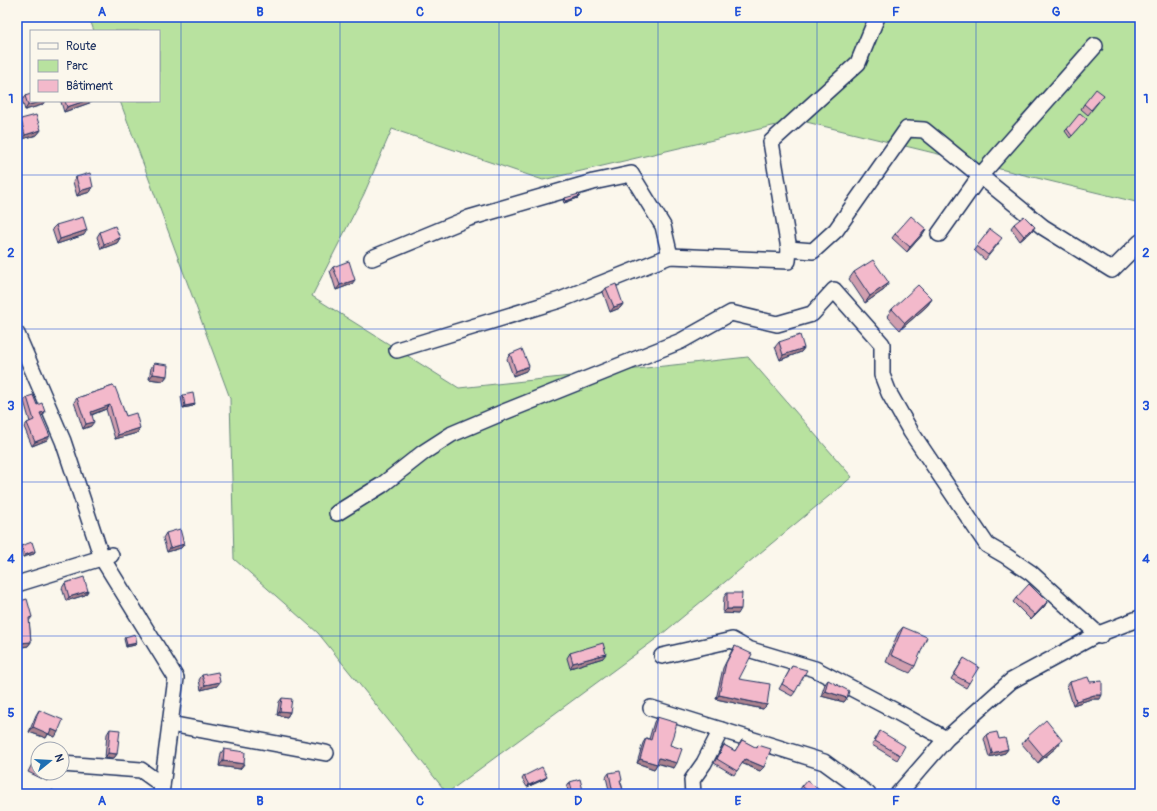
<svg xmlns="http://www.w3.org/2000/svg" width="1157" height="811" viewBox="0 0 1157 811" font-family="Pangolin,sans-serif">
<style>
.green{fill:#b8e29f;stroke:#6a887e}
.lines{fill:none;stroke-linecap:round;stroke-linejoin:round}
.minor-casing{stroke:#1b2f5e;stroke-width:18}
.minor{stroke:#fbf7ec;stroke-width:15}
.wall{fill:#d19faf;stroke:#1b2f5e}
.shaded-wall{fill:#aa828e;stroke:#1b2f5e}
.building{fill:#f3b9cb;stroke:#1b2f5e}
.grid{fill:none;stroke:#1d4ed8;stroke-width:1;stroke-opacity:0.55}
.neatline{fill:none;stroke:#1d4ed8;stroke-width:1.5}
.grid-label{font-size:13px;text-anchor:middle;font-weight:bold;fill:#1d4ed8}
</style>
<rect width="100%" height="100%" fill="#fbf7ec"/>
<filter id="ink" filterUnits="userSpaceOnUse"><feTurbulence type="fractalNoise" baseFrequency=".025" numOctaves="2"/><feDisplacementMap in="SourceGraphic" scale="8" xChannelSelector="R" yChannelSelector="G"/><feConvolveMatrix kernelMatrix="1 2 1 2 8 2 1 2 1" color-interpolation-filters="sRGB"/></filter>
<g filter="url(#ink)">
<polygon class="green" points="89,17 1140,17 1140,203 798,120 543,180 392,129 364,194 312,296 459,388 748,357 852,477 656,639 447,793 318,633 234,559 230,398 120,101 159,101 159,31 94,31"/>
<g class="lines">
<g class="minor-casing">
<g id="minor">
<polyline points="939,234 980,176 1095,46"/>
<polyline points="789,249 813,251 836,230 907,129 924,130 1043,227 1112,270 1140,242"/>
<polyline points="372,258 469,218 593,182 631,174 663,226 670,256"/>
<polyline points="17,334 63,441 102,558 176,678 161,794"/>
<polyline points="397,350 560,300 670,256 788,261 789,249 771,142 858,63 877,17"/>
<polyline points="337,513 382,485 424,452 452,434 504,412 681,341 731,313 777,324 812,314 834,290 882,344 882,375 889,393 911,432 987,545 1006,556 1031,573 1100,636"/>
<polyline points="17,584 111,555"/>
<polyline points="662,656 732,640 748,649 815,669 897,712 946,739"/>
<polyline points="651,708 824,762 868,794"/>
<polyline points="170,724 326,753"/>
<polyline points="62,764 141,770 162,785"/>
<polyline points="693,794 692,780 704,763 721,730"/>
<polyline points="898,794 946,739 1011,681 1096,635 1140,618"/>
</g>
</g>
<use href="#minor" class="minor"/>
</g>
<g class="wall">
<polygon points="1104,95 1088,115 1081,109 1084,104"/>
<polygon points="25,96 31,101 45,101 42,105 25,110 22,100"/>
<polygon points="61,101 93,101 92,102 64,112 61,102"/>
<polygon points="21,119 41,130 37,135 22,139 18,124"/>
<polygon points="1085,121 1070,138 1065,131 1067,129"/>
<polygon points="76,177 93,187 90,192 77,196 73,182"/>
<polygon points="565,198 578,198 564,203 563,200"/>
<polygon points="1014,224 1035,227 1031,232 1020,241 1011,228"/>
<polygon points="56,225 84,235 57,244 52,229"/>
<polygon points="100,232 120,238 117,243 101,249 97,237"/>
<polygon points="895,234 923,234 907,252 892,238"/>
<polygon points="999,243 985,260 974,250 977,246"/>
<polygon points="333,267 352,284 336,290 330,271"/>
<polygon points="854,272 884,290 865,303 849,279"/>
<polygon points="606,288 623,304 620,308 610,312 603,292"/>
<polygon points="932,299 927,306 900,330 887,316 892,309"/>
<polygon points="779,342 804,348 801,352 780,360 775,347"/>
<polygon points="510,354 526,371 513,376 507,359"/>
<polygon points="154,363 167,376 163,381 149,379 151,368"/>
<polygon points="113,386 126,416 140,428 137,433 115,439 106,409 92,415 91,426 83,429 74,402 77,398"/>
<polygon points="183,395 193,406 183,408 181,397"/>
<polygon points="27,397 45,412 42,416 41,416 47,440 32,446 24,427 27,423 30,422 24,401"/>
<polygon points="166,533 184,544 181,548 167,552 163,538"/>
<polygon points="21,546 35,551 34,554 23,557 20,548"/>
<polygon points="65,583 88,591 85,595 66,601 62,588"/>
<polygon points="727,593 738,614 723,613 724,597"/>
<polygon points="1016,598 1047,602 1044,607 1031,620 1013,602"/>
<polygon points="17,602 32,617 29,621 31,642 28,646 17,648"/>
<polygon points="903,627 915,666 910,673 886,662 898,633"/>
<polygon points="125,637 137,643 135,645 126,647 124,639"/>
<polygon points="735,646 739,679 763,709 716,699 723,668 732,650"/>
<polygon points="570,653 603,658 570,668 567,658"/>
<polygon points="964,658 969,683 966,688 951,679"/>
<polygon points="792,666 795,692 792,696 779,689"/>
<polygon points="202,675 217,686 201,690 199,680"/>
<polygon points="828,680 847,698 844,702 821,696 825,684"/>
<polygon points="1070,682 1090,682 1100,699 1091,699 1073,705 1067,686"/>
<polygon points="282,698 290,712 287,717 277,715 279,702"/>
<polygon points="39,710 55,737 48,734 46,738 29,732 36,715"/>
<polygon points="657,717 670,745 674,768 658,763 654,769 637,763 643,743 646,738 649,739 654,722"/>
<polygon points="110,729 117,754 114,758 105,758 107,734"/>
<polygon points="880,731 900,755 897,760 872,745"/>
<polygon points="987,734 999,739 1008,749 1005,753 989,757 984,739"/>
<polygon points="1027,737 1058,746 1038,763 1022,744"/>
<polygon points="742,740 756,748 758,745 760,771 742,763 734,775 714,763 721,750 724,745 735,751"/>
<polygon points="224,749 244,764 240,769 219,766 221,753"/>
<polygon points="36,759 38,760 38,773 52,773 47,781 28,772 32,764"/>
<polygon points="609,773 621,782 624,794 610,794 606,777"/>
<polygon points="524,776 547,777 545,779 527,787 522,779"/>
<polygon points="570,782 584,794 569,794 567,787"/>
<polygon points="802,786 824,794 803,794 799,791"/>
</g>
<g class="shaded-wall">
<polygon points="44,101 45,101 42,105 25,110 28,105"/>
<polygon points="85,101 93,101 92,102 64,112 67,107"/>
<polygon points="41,130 37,135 22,139 25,135"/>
<polygon points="93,187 90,192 77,196 80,191"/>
<polygon points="580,196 578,198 564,203 566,201"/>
<polygon points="1035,227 1031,232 1020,241 1024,236"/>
<polygon points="926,229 923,234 907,252 910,247"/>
<polygon points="87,230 84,235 57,244 60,239"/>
<polygon points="120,238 117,243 101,249 104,244"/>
<polygon points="355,280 352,284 336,290 340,285"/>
<polygon points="889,283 884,290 865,303 870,296"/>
<polygon points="932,299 927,306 900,330 905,323"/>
<polygon points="623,304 620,308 610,312 614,307"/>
<polygon points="804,348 801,352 780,360 783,355"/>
<polygon points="529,366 526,371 513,376 516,371"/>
<polygon points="153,374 167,376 163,381 149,379"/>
<polygon points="195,404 193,406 183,408 185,406"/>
<polygon points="110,405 106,409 88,416 91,412"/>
<polygon points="45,412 42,416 37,417 40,413"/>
<polygon points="94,422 91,426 83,429 86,424"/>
<polygon points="140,428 137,433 115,439 118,435"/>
<polygon points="50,436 47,440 32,446 35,442"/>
<polygon points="184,544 181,548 167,552 170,548"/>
<polygon points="35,551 34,554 23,557 25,555"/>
<polygon points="88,591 85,595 66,601 69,597"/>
<polygon points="1047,602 1044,607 1031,620 1035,615"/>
<polygon points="727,609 741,609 738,614 723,613"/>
<polygon points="31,642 28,646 17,648 20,643"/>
<polygon points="137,643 135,645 126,647 127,645"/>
<polygon points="606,654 603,658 570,668 573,663"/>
<polygon points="220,682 217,686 201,690 205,685"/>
<polygon points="825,691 847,698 844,702 821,696"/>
<polygon points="719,695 767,705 763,709 716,699"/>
<polygon points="1094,695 1102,695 1100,699 1091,699 1073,705 1076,701"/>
<polygon points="280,711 290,712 287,717 277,715"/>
<polygon points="33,727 51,729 58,732 55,737 48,734 46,738 29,732"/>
<polygon points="1062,740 1058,746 1038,763 1043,756"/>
<polygon points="1008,749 1005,753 989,757 992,753"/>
<polygon points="108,753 117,754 114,758 105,758"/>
<polygon points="659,758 677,763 674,768 656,763"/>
<polygon points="640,759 657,764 654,769 637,763"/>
<polygon points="745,759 764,767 760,771 741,763"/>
<polygon points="223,761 244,764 240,769 219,766"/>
<polygon points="547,777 545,779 527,787 529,785"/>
</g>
<g class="building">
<polygon points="1096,89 1104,95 1091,110 1084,104"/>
<polygon points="31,94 31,101 44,101 28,105 25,96"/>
<polygon points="65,101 85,101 67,107"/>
<polygon points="1080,113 1087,119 1072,136 1067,129"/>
<polygon points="36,115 41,130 25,135 21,119"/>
<polygon points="90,173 93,187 80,191 76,177"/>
<polygon points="579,194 580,196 566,201 565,198"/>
<polygon points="911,216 926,229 910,247 895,234"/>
<polygon points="1024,216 1035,227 1024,236 1014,224"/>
<polygon points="83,217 87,230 60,239 56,225"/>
<polygon points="115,226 120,238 104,244 100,232"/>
<polygon points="990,229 1002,238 988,255 977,246"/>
<polygon points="873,260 889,283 870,296 854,272"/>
<polygon points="349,261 355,280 340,285 333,267"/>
<polygon points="616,284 623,304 614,307 606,288"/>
<polygon points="918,285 932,299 905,323 892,309"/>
<polygon points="800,335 804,348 783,355 779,342"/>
<polygon points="522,349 529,366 516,371 510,354"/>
<polygon points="154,363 168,365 167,376 153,374"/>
<polygon points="113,386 114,387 115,387 126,416 136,413 140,428 118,435 110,405 91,412 94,422 86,424 77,398"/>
<polygon points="193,393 195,404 185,406 183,395"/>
<polygon points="33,395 37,405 42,403 45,412 40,413 50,436 35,442 27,423 34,420 27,397"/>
<polygon points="180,529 184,544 170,548 166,533"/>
<polygon points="32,542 35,551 25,555 21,546"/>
<polygon points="84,577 88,591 69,597 65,583"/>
<polygon points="1029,584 1047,602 1035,615 1016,598"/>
<polygon points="727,593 742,593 741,609 727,609"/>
<polygon points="27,599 32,617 29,618 31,642 20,643 18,621 17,621 17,602"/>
<polygon points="903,627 927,637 915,666 891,655"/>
<polygon points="135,634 137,643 127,645 125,637"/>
<polygon points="603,643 606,654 573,663 570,653"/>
<polygon points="735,646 752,654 739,679 770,684 767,705 719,695 726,663"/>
<polygon points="964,658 979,667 969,683 954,675"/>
<polygon points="792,666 807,670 795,692 782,684"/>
<polygon points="218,672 220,682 205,685 202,675"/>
<polygon points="1088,677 1090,682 1102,681 1102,695 1094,695 1076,701 1070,682"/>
<polygon points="828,680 849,691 847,698 825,691"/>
<polygon points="282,698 292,699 290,712 280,711"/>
<polygon points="39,710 63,720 58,732 51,729 49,734 33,727"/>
<polygon points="657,717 677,723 670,745 682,749 677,763 659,758 657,764 640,759 646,738 651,740"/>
<polygon points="1046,720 1062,740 1043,756 1027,737"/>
<polygon points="110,729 120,730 117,754 108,753"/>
<polygon points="880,731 905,746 900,755 875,741"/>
<polygon points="997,732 999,739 1005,738 1008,749 992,753 987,734"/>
<polygon points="742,740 757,748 758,745 771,749 764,767 745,759 737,771 717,759 724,745 735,751"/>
<polygon points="224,749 245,752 244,764 223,761"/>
<polygon points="36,759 38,760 38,771 32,767"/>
<polygon points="542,767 547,777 529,785 524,776"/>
<polygon points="620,771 622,780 620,780 624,794 612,794 612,793 613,793 609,773"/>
<polygon points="43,773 52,773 50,777"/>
<polygon points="580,779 584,794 573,794 570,782"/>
<polygon points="807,780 824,794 811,794 802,786"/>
<polygon points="52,790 59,794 49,794"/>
</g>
</g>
<path class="grid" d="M181 17V794M340 17V794M499 17V794M658 17V794M817 17V794M976 17V794M17 175H1140M17 329H1140M17 482H1140M17 636H1140"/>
<rect width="1157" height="811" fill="none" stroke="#fbf7ec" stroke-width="44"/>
<rect x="30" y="30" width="130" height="72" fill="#fbf7ec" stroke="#a1a7b3"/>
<rect x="38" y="43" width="20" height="6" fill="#fbf7ec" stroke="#a1a7b3"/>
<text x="66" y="50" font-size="12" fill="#1b2f5e">Route</text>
<rect x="38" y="60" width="20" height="12" fill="#b8e29f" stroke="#a1a7b3"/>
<text x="66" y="70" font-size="12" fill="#1b2f5e">Parc</text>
<rect x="38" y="80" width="20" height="12" fill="#f3b9cb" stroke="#a1a7b3"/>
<text x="66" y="90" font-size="12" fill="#1b2f5e">Bâtiment</text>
<g transform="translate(50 761) rotate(72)"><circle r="19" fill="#fbf7ec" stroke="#a1a7b3"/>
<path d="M0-3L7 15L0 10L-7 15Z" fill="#1f6fb2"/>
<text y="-6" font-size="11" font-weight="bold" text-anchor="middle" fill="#1b2f5e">N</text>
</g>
<rect x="22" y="22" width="1113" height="767" class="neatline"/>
<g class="grid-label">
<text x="102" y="16">A</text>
<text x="260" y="16">B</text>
<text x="420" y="16">C</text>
<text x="578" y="16">D</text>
<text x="738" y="16">E</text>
<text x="896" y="16">F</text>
<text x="1056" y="16">G</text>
<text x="11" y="103">1</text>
<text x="1146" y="103">1</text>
<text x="11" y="257">2</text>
<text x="1146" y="257">2</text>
<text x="11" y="410">3</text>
<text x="1146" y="410">3</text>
<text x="11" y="563">4</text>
<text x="1146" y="563">4</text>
<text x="11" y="717">5</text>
<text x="1146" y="717">5</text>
<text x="102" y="805">A</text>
<text x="260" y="805">B</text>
<text x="420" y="805">C</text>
<text x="578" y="805">D</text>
<text x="738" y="805">E</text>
<text x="896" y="805">F</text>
<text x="1056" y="805">G</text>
</g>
</svg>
